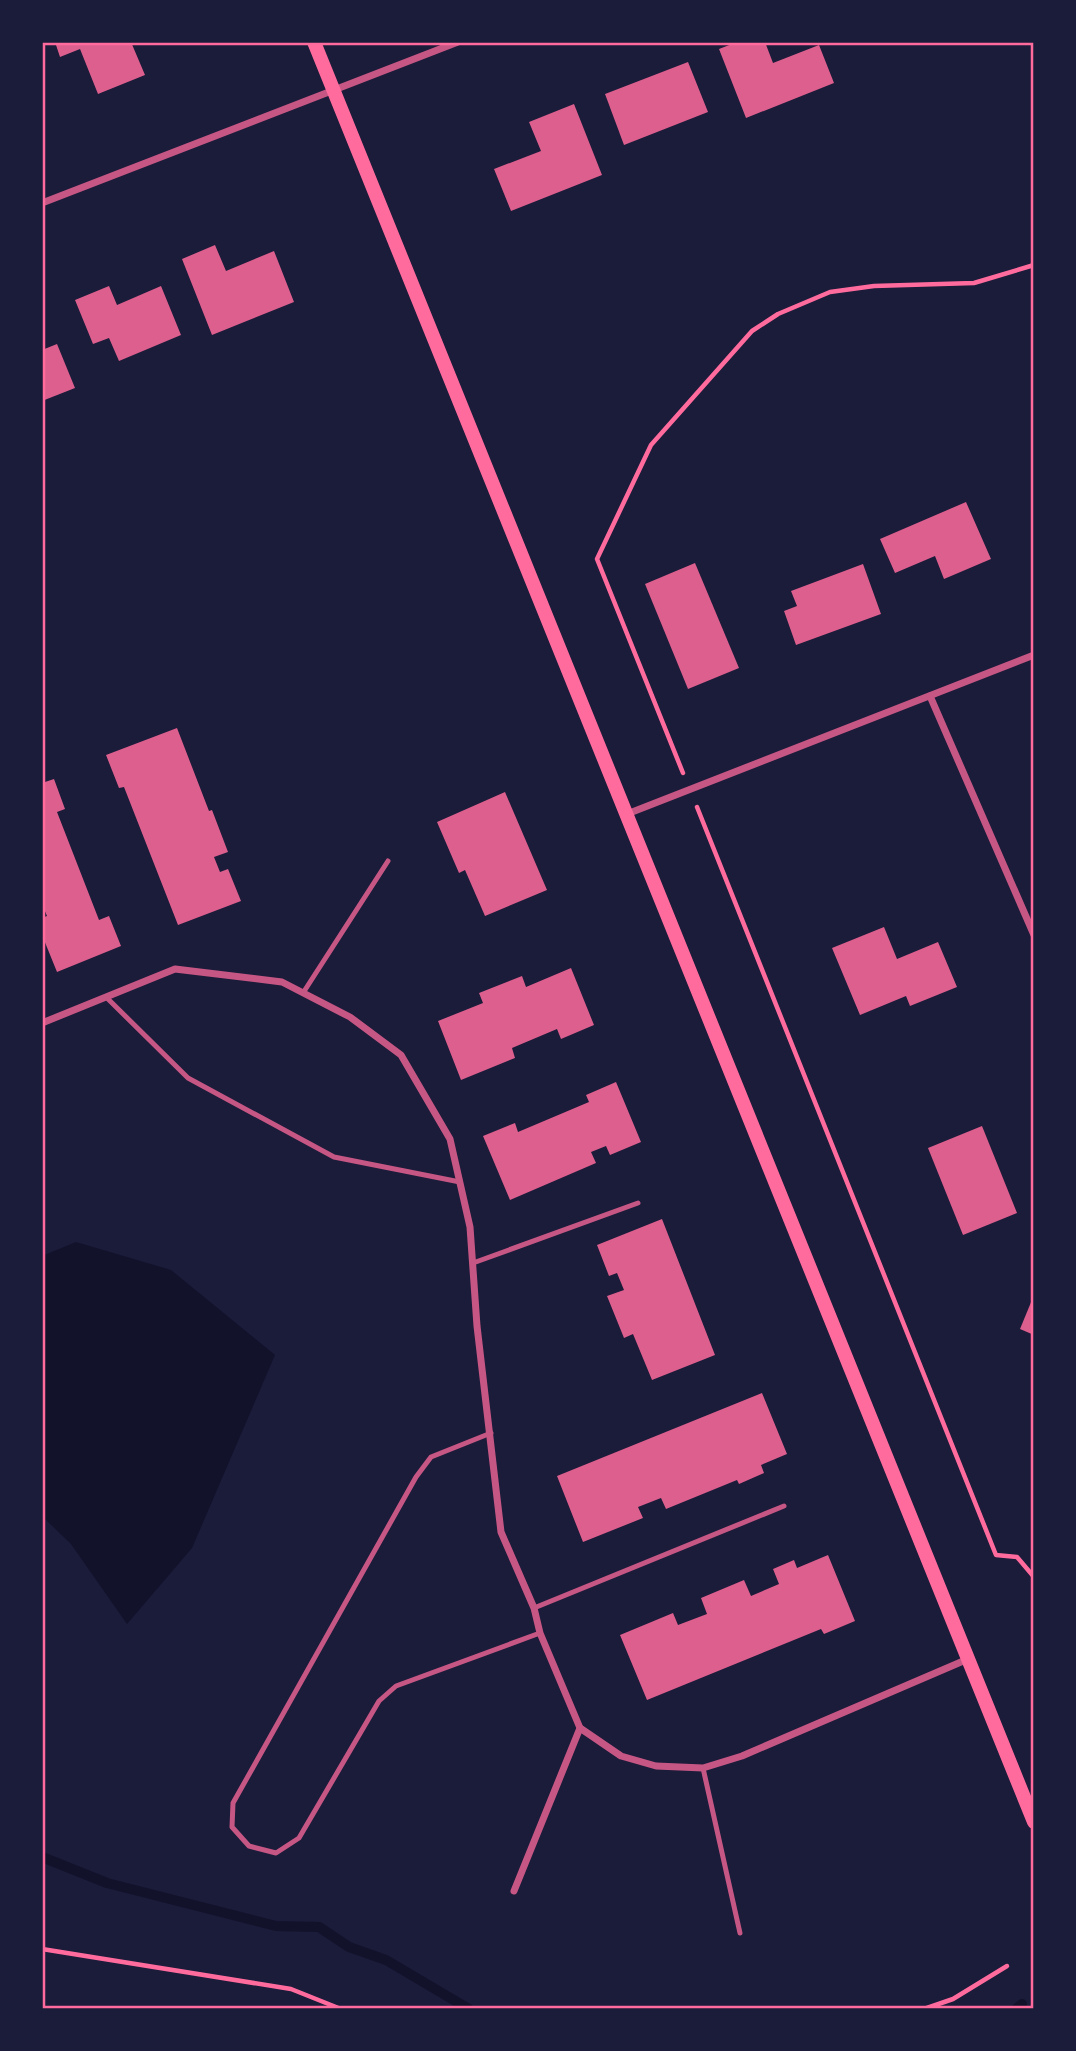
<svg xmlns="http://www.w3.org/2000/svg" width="1076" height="2051" viewBox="0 0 1076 2051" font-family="'Varela Round',sans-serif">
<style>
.water{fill:#12122b}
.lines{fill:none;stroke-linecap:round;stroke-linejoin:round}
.stream{stroke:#12122b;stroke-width:10}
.building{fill:#dd5f8e}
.path{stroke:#ff6b9d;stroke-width:4.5}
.service{stroke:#c65784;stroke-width:5}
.minor{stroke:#c65784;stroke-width:7}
.secondary{stroke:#ff6b9d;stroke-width:14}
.neatline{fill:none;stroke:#ff6b9d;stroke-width:2.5}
</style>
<rect width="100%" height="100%" fill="#1b1b3a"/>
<polygon class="water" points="76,1242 171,1270 275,1355 192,1548 127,1624 71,1544 42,1516 42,1256"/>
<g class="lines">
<g class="stream">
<polyline points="42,1857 107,1883 276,1926 319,1927 349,1947 386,1960 469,2009"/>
<polyline points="1016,2009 1022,2004"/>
</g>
</g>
<g class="building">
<polygon points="55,42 131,42 145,75 98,94 80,49 60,57"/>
<polygon points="737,42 765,42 773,63 819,45 834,83 746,118 719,49"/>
<polygon points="688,62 708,112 624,145 605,94"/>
<polygon points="574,104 602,175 511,211 494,169 541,151 529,122"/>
<polygon points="215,245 226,271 274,251 294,302 212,335 182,259"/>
<polygon points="109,286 117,305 161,286 181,335 119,361 109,338 93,344 75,300"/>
<polygon points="57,344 75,388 42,401 42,350"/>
<polygon points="966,502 991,559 944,579 935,556 895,573 880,539"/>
<polygon points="695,563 739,668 688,689 645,584"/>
<polygon points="863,564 881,614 796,645 784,611 797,606 791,591"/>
<polygon points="177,728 209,811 212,810 228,852 214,857 220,872 228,869 241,901 178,925 124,787 119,788 106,755"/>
<polygon points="54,779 65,809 57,812 99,920 109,916 121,946 57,972 42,935 42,918 47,916 42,904 42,783"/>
<polygon points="505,792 547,890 485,916 465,870 459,873 437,822"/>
<polygon points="884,927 897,959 938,942 957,987 910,1006 906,996 860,1015 832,948"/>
<polygon points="571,968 594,1025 561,1039 557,1029 512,1048 515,1058 461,1080 438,1021 483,1003 479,993 522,976 526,987"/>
<polygon points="616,1082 641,1142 610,1155 606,1146 591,1152 596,1163 510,1200 483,1136 515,1123 518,1132 589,1102 586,1095"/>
<polygon points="982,1126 1017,1213 963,1235 928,1148"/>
<polygon points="662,1219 715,1355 652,1380 633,1334 624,1338 607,1296 624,1290 617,1273 609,1276 597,1245"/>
<polygon points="1034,1295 1034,1335 1020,1329"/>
<polygon points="762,1393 787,1454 761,1465 764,1473 739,1484 737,1480 666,1509 661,1498 638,1507 643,1518 583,1542 557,1476"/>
<polygon points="828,1555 855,1621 824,1634 821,1629 647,1700 620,1635 673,1613 678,1625 707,1614 701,1598 744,1580 751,1596 779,1584 773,1569 794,1560 797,1568"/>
</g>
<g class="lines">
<g class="path">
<polyline points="683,773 597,559 651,445 752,331 778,314 830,292 874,286 974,283 1034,265"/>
<polyline points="697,807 996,1555 1017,1557 1034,1577"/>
<polyline points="42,1949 291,1989 341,2009"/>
<polyline points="924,2009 953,1999 1007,1966"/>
</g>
<g class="service">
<polyline points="303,993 388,861"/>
<polyline points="106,997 188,1078 334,1157 460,1182"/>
<polyline points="473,1263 638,1203"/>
<polyline points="491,1433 431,1457 416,1477 233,1803 232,1827 249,1846 276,1853 299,1838 379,1701 396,1686 540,1633"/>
<polyline points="534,1608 784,1506"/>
<polyline points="703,1768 740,1933"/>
</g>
<g class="minor">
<polyline points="42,203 458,42"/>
<polyline points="930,696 1034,935"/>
<polyline points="627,814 1034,655"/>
<polyline points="42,1023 175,969 282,982 350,1017 401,1055 450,1139 470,1227 477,1326 501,1532 534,1608 540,1633 580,1728 621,1756 656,1766 703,1768 742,1756 968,1659"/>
<polyline points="514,1891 580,1728"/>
</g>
<polyline class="secondary" points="314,42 1034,1822"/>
</g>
<rect width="1076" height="2051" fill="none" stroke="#1b1b3a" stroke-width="88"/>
<rect x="44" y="44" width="988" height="1963" class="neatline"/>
</svg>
